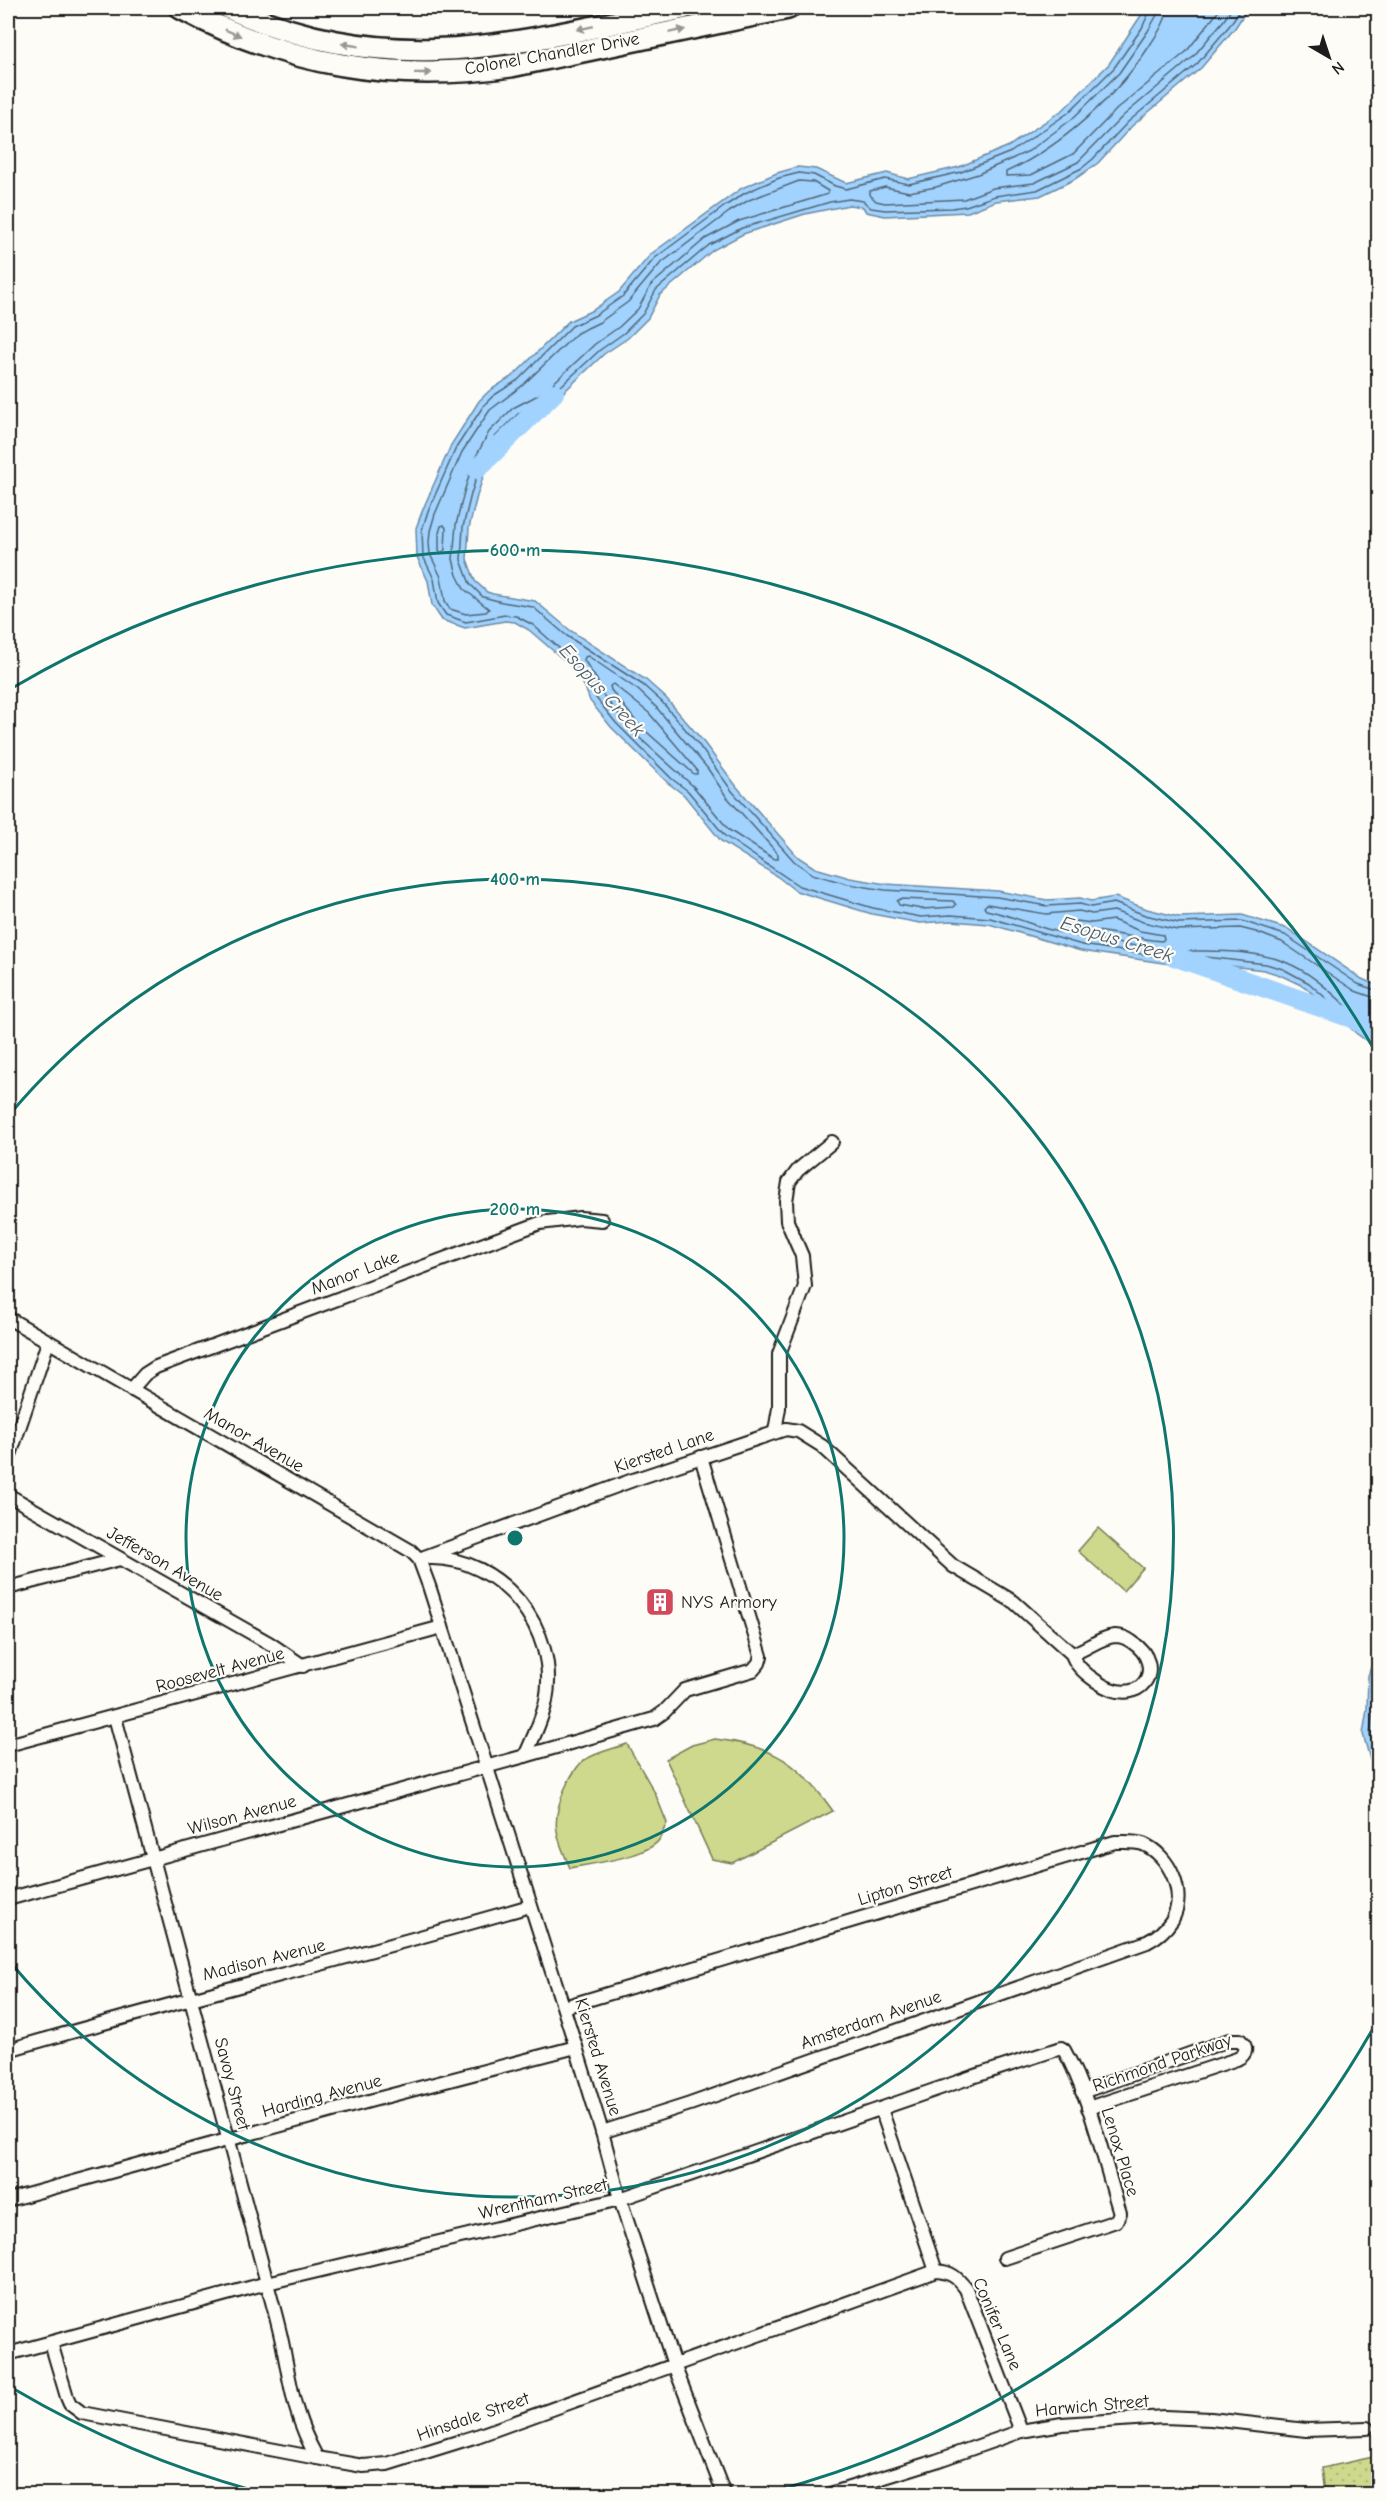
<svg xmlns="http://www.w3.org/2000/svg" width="1386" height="2502" viewBox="0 0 1386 2502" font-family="'Comic Neue',sans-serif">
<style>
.grass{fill:url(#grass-dots);stroke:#757a54;stroke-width:1.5}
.park{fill:#ced98d;stroke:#757a54;stroke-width:1.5}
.water{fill:#a1d3fe;stroke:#6c8aa4;stroke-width:1.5}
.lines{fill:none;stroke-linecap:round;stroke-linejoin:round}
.shore{stroke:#516576;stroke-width:1.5}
.river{stroke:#a1d3fe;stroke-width:20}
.minor-casing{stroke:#1c1c1c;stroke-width:16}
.trunk-casing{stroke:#1c1c1c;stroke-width:26}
.minor{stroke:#fdfcf7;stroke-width:12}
.trunk{stroke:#fdfcf7;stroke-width:21}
.oneway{fill:#989794}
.ring{fill:none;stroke:#0f766e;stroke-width:3}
.labels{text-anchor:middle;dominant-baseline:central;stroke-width:4.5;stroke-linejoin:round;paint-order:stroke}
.street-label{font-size:18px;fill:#1c1c1c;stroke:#fdfcf7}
.poi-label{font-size:18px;fill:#1c1c1c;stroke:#fdfcf7;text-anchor:start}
.water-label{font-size:20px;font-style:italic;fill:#4b5c6b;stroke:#fdfcf7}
.centre{fill:#0f766e;stroke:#fdfcf7;stroke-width:3}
.ring-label{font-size:18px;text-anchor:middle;font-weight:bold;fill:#0f766e;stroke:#fdfcf7;stroke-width:4.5;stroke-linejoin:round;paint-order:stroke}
</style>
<defs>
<pattern id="grass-dots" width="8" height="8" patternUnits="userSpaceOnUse" patternTransform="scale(1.5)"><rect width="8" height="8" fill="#ced98d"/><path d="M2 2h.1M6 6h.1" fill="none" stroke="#b0ba79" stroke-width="1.8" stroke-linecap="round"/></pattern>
</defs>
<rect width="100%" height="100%" fill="#fdfcf7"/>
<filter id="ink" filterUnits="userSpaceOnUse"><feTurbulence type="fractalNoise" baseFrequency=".0167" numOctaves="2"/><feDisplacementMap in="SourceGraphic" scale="12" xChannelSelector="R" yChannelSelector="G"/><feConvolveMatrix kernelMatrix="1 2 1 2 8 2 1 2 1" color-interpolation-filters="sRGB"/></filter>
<g filter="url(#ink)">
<polygon class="grass" points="1378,2456 1378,2494 1325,2494 1322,2468"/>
<g class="park">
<polygon points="1098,1528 1143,1568 1123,1591 1078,1551"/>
<path d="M715 1739C775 1746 799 1763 833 1811L732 1863 712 1859 666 1759 692 1745Z"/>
<path d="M627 1744 655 1793 667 1823C664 1828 662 1835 659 1840 647 1857 590 1864 570 1868 556 1835 550 1823 565 1788 570 1778 575 1768 583 1761 596 1752 613 1749 627 1744Z"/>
</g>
<g class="water">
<polygon points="1146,8 1248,8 1235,28 1201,68 1132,126 1098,163 1075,179 1040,196 996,201 968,212 885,216 866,212 863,207 849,205 805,214 743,234 713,250 660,295 648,318 628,338 604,354 551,404 530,413 512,428 500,441 487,465 477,496 469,528 467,559 475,581 487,592 493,594 535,601 571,631 646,680 666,698 702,740 737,787 798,857 815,868 850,878 886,884 998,891 1047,900 1080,898 1091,901 1115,897 1147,909 1179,917 1242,915 1288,929 1362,979 1378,986 1378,1049 1357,1034 1305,987 1280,975 1264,970 1205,963 1177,965 1081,951 989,924 951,921 920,923 872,914 796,891 778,877 721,841 684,795 668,783 611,727 590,701 585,687 572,667 529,630 515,622 505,621 465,628 442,620 432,605 428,581 417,557 416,528 423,509 451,445 479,401 489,391 514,375 569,321 593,310 619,292 651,254 742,188 777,173 798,167 816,169 846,183 887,173 908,179 959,167 1009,146 1064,109 1109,64"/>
<polygon points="1378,1646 1378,1789 1363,1734 1367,1709 1368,1676"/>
</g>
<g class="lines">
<g class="shore">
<polyline points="1151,8 1142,28 1114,68 1068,113 1011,152 961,172 909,184 885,179 846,189 835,186 814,175 799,173 779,178 745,193 725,206 655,258 623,296 596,315 572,326 518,380 493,396 484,405 456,448 428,511 422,530 423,556 434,579 438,603 446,615 466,622 505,615 516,616 533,625 576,663 590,684 596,698 616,723 672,779 688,791 725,836 799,886 873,908 921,917 951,915 990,918 1082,945 1176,959 1206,957 1266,964 1283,969 1309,983 1360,1029 1378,1042"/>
<polyline points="1158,8 1157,15 1148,31 1119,73 1072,119 1029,151 978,174 936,187 909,192 885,187 870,191 870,195 876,201 885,203 964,199 993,188 1034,183 1078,162 1123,116 1192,58 1224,20 1232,8"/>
<path d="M1167 8C1167 21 1157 34 1150 45 1118 95 1061 147 1006 172V176L1031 175 1073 154 1117 109 1186 52 1221 8"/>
<polyline points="1241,8 1230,25 1197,64 1128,122 1093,159 1082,168 1037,190 995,196 966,206 952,208 885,210 871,208 863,201 849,199 830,202 742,228 709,245 656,290 643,314 624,333 600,350 548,398 518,414 495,437 481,463 471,494 463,527 461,560 470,584 483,597 502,602 533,607 567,636 643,685 662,702 698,744 732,791 794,861 812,874 848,884 885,890 997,897 1047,906 1080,904 1091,907 1114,903 1145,915 1179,923 1242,921 1285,935 1358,984 1378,991"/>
<polygon points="799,181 813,182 828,191 828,194 739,221 705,239 651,285 638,309 619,327 595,344 544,392 513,408 489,432 474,460 464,492 456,525 453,559 457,575 464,589 489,609 486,612 466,614 450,609 445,601 441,577 430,554 429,543 430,531 435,514 462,452 490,410 523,385 577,333 600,322 628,302 660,264 729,212 749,200"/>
<polygon points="444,525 446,528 445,550 441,553 439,550 439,533 441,526"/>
<polygon points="588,656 638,690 656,707 708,769 726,796 778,854 778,859 774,859 729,830 693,786 633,732 603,695 597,680 584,660 585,657"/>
<polygon points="613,684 649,713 697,770 697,774 694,774 639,725 611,690 610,686"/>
<polygon points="900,899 953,901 956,905 954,907 922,909 899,905 897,901"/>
<polygon points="1113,920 1140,931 1163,935 1164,939 1162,941 1152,940 1085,929 1073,924 1076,921 1092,923"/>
<path d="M1378 999 1355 991 1282 942 1256 932 1240 928 1177 930 1143 922 1114 911 1092 914 1079 911 1046 914 987 904 984 907 986 910C1007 914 1027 923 1047 929 1081 938 1115 943 1150 948 1195 955 1241 945 1285 962 1323 977 1346 1010 1378 1033"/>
<polyline points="1378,1662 1374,1677 1373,1710 1370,1734 1378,1766"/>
</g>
<g class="river">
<polyline points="477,469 554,393"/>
<polyline points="1171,955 1352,1018 1378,1034"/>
</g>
<g class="minor-casing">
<g id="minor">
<polyline points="8,1318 411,1551 419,1559 429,1586 576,2047 602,2132 620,2199 674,2365 724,2494"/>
<polyline points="131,1390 145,1374 156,1367 540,1223 580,1218 602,1220"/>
<polyline points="775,1431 779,1408 779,1354 805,1286 802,1256 787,1221 786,1201 789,1182 798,1170 832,1142"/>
<polyline points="8,1461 48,1342"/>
<polyline points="8,1495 269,1643 303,1666"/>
<path d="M419 1559 633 1480 786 1429 798 1431 822 1446 953 1566 1014 1602 1072 1654C1086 1650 1100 1637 1115 1636 1121 1636 1127 1638 1132 1642 1169 1666 1140 1713 1096 1681 1087 1675 1075 1665 1072 1654"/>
<polyline points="8,1588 120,1559"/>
<path d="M115 1717 267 2283C273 2306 280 2329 284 2352 292 2394 296 2420 317 2458"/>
<polyline points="8,1745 442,1627"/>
<polyline points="525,1756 654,1719 664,1712 685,1690 753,1670 759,1663 761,1656 701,1457"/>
<path d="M8 1899 525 1756C533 1738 542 1720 546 1701 560 1630 501 1556 429 1558"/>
<path d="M564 2007 1115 1842C1124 1842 1135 1841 1143 1844 1170 1855 1187 1894 1172 1920 1166 1929 1157 1937 1147 1942L690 2104 602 2132"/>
<path d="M8 2050C181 2000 357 1956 530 1906"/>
<path d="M1082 2092 1229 2040H1240C1248 2047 1247 2054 1237 2059L1088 2108"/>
<polyline points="881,2109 936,2271"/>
<polyline points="8,2200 373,2100 576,2047"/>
<path d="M51 2343 67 2397 70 2404 82 2413 317 2458 363 2466 387 2464 477 2436 936 2271C951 2272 957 2277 966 2289L1021 2431"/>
<path d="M8 2354 267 2283 620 2199 972 2077 1061 2048 1064 2050C1090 2096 1104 2162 1120 2213L1116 2221 1005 2258"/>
<polyline points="830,2494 936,2461 1021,2431 1062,2424 1164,2417 1211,2419 1306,2430 1367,2428"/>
</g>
</g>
<g class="trunk-casing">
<g id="trunk">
<path d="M181 8C287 65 392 83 511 66L788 8"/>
<path d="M229 8C394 81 517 43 683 8"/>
</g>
</g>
<use href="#minor" class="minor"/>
<use href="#trunk" class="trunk"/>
</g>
<defs><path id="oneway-solid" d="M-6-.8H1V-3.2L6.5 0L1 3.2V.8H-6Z" transform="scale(1.5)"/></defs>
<g class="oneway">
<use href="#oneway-solid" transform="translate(585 28) rotate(168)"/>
<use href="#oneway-solid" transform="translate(677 31) rotate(-12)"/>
<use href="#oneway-solid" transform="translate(233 33) rotate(23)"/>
<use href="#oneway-solid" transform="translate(350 45) rotate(-171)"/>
<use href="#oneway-solid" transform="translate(423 73)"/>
</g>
</g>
<g class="ring">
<circle cx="515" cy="1538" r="329"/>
<path d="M10 1114A659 659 0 1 1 10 1962"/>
<path d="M1375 2025A988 988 0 0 1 771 2492M259 2492A988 988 0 0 1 14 2389M14 687A988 988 0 0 1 1375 1051"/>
</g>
<defs>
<g id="building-square" transform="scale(1.5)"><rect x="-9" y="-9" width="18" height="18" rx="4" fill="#d1495b" stroke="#fdfcf7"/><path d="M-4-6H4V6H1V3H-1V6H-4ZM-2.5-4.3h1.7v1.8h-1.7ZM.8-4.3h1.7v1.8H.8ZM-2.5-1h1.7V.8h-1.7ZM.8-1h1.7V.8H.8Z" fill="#fff"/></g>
</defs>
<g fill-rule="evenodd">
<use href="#building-square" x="660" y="1602"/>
</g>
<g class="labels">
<g class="street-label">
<text transform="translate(552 54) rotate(-10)">Colonel Chandler Drive</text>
<text transform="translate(355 1273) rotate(-21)">Manor Lake</text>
<text transform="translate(254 1440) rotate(30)">Manor Avenue</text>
<text transform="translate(664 1451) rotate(-19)">Kiersted Lane</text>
<text transform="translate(165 1564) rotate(30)">Jefferson Avenue</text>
<text transform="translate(220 1670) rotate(-15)">Roosevelt Avenue</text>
<text transform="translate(242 1815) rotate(-15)">Wilson Avenue</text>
<text transform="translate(905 1886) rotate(-17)">Lipton Street</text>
<text transform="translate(264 1960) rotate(-14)">Madison Avenue</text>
<text transform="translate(871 2020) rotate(-19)">Amsterdam Avenue</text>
<text transform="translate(598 2057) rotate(73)">Kiersted Avenue</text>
<text transform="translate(1162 2063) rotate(-19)">Richmond Parkway</text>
<text transform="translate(232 2084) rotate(75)">Savoy Street</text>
<text transform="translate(322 2096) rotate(-15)">Harding Avenue</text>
<text transform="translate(1120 2152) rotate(73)">Lenox Place</text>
<text transform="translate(543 2199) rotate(-13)">Wrentham Street</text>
<text transform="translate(997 2324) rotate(67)">Conifer Lane</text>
<text transform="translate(1092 2406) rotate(-5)">Harwich Street</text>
<text transform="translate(473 2417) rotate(-19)">Hinsdale Street</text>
</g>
<g class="poi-label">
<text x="681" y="1602">NYS Armory</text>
</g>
<g class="water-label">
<text transform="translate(602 690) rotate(48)">Esopus Creek</text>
<text transform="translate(1117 939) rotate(17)">Esopus Creek</text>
</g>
</g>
<circle cx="515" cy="1538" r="9" class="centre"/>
<g class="ring-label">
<text x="515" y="556">600 m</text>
<text x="515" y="885">400 m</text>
<text x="515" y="1215">200 m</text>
</g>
<rect width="1386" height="2502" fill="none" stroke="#fdfcf7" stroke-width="30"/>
<rect x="15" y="15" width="1356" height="2472" fill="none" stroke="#1c1c1c" stroke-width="2" filter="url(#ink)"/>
<g transform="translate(1329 57) rotate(141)" stroke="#fdfcf7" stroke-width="4.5" paint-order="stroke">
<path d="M0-4.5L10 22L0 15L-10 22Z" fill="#1c1c1c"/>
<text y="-9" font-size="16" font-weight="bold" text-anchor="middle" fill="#1c1c1c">N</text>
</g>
</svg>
